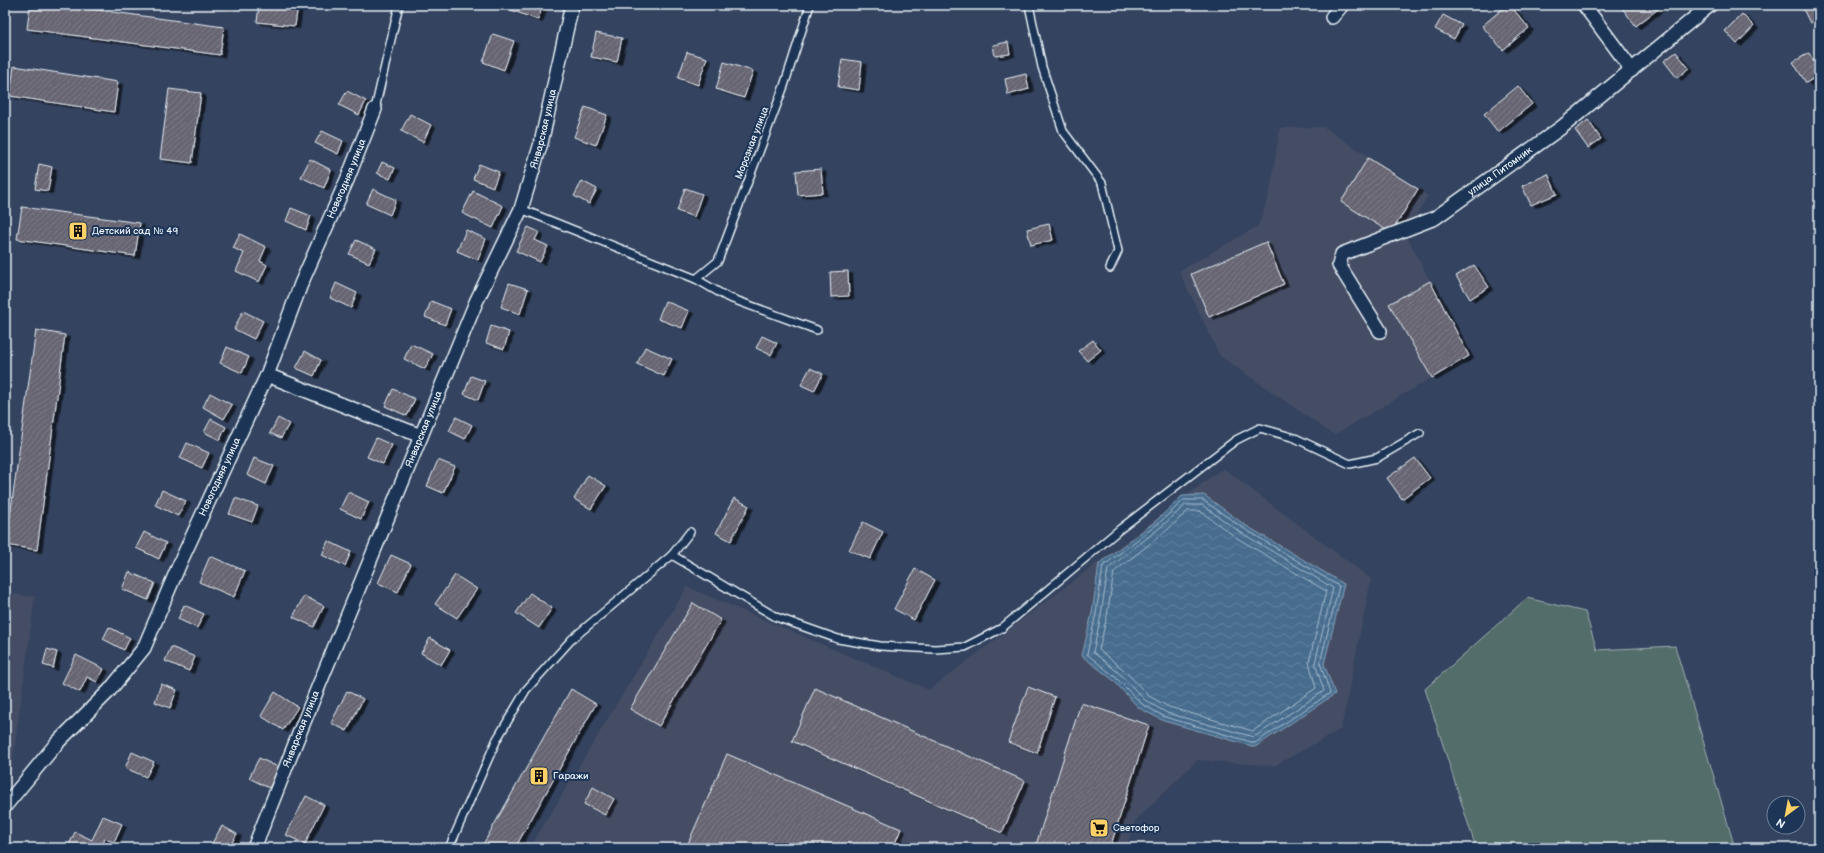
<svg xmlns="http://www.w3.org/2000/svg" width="1824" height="853" viewBox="0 0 1824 853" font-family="'Balsamiq Sans',sans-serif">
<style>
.built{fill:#444d65}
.green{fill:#536d6b;stroke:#9eafb2}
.water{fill:url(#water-waves);stroke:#87a1b8}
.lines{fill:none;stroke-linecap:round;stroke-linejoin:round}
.shore{stroke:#a7bcce;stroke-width:1}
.building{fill:url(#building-hatch);stroke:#e8f1f8;filter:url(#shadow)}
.lane-casing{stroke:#e8f1f8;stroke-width:10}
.street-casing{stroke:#e8f1f8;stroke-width:16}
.lane{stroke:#1d3557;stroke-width:7}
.street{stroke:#1d3557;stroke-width:13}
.labels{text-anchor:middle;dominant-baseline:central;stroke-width:4;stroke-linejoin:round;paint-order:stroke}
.street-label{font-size:10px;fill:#e8f1f8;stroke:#1d3557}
.poi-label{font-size:10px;fill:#e8f1f8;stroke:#1d3557;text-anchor:start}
</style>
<defs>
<pattern id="water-waves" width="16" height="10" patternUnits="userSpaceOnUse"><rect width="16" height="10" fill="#466c8e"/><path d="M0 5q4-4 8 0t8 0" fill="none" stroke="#61819f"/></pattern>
<pattern id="building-hatch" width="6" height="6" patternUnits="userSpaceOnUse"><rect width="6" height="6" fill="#686573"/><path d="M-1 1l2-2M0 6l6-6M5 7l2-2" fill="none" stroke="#7e7c88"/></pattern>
<filter id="shadow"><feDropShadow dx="4.5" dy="2.5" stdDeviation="0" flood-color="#0009"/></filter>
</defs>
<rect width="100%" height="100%" fill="#34435f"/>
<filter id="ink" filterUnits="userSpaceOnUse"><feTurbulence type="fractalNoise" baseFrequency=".025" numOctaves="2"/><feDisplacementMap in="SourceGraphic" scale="8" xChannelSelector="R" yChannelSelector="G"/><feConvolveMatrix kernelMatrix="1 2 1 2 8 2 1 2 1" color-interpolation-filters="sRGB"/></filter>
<g filter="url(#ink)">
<g class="built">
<polygon points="1324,127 1428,196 1405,233 1469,356 1334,435 1220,356 1179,271 1258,226 1270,191 1280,128"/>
<polygon points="1223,468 1371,579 1341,729 1274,766 1197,760 1135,821 1126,848 530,848 687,587 929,690"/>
<polygon points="5,593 35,597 10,781 5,787"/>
</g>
<polygon class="green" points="1527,598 1585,612 1597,650 1675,646 1735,848 1476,848 1425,689"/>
<polygon class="water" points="1204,495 1245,525 1344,584 1324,664 1335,694 1255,747 1164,721 1139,708 1113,680 1082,656 1092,613 1099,564 1157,520 1182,496"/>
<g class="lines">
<g class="shore">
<polygon points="1184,500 1203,500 1243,528 1339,586 1320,663 1330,693 1255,743 1165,717 1142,704 1115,677 1087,654 1096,614 1103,566 1159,523"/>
<polygon points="1186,505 1202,505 1240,532 1333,588 1315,663 1324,691 1254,737 1167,713 1145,700 1119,673 1093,652 1101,615 1108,569 1162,526"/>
<polygon points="1188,511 1200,511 1237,538 1326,591 1309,662 1316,688 1253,731 1169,707 1149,696 1123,669 1099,650 1107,616 1114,572 1166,531"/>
</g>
</g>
<g class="building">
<polygon points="30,5 61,5 224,27 220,55 27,29"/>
<polygon points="207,5 230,5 229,8"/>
<polygon points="259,5 298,5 295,26 257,22"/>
<polygon points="513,5 543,5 538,20 511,10"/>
<polygon points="1507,5 1510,5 1529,28 1503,50 1482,26"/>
<polygon points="1624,5 1661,5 1662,6 1636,26 1621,7"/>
<polygon points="1801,5 1819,5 1819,18 1810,23"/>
<polygon points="1742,14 1754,26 1737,44 1725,31"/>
<polygon points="1443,15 1462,25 1454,39 1435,29"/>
<polygon points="596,33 622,38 617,62 591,57"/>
<polygon points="493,34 514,41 504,70 483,62"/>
<polygon points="1008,42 1010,54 995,56 993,45"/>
<polygon points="687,52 707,58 698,85 678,78"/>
<polygon points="1676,52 1689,68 1677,78 1664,61"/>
<polygon points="1809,53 1819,70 1819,75 1806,83 1793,62"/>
<polygon points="842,59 862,62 859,90 838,87"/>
<polygon points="724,62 753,71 744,98 716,89"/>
<polygon points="14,66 118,82 114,112 10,96"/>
<polygon points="1026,74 1029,89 1008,95 1005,79"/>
<polygon points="1518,86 1532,104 1498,132 1484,114"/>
<polygon points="169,89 201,93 192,163 160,159"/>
<polygon points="347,91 366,101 359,115 339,105"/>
<polygon points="585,107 607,115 596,145 574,137"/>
<polygon points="410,114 431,125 423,142 401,131"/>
<polygon points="1588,120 1601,139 1588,148 1575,130"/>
<polygon points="322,131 343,141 338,154 315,143"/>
<polygon points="1368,158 1418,189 1391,233 1341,202"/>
<polygon points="310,159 331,170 324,188 301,177"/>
<polygon points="382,162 395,168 390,179 377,173"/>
<polygon points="39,164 52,167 48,191 35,189"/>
<polygon points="479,164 499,172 493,187 473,179"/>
<polygon points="821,169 823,193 798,195 796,171"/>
<polygon points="1548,174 1557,194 1531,205 1522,186"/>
<polygon points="582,181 597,189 589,204 574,196"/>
<polygon points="685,188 702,194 694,217 677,211"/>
<polygon points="373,189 396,200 390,215 366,204"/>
<polygon points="473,191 503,206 493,228 462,213"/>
<polygon points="22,207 140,223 135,256 17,239"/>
<polygon points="291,208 311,216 306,230 286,221"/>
<polygon points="1049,224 1053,240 1031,245 1027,229"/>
<polygon points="528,227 539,232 535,240 548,246 540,262 516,251"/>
<polygon points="466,230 486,239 478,260 457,251"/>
<polygon points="240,234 266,247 260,261 267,265 259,282 236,271 244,253 233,248"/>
<polygon points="356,240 376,249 369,263 349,254"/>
<polygon points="1266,242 1284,284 1209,317 1191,274"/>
<polygon points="1474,265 1489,287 1470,299 1456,276"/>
<polygon points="848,271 849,296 831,297 830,272"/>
<polygon points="1430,281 1469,356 1432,378 1389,304"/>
<polygon points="336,283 357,293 351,308 330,298"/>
<polygon points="509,283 528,289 520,314 501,307"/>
<polygon points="431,301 451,309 445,325 425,317"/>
<polygon points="665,301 689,311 682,328 658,319"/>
<polygon points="243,311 263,321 254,339 234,329"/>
<polygon points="491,326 509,332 504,349 486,343"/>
<polygon points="36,330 65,335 37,550 6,545"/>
<polygon points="762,336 777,343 771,355 756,348"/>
<polygon points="1093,340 1101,350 1087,361 1078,351"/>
<polygon points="411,344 433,354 425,369 404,359"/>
<polygon points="227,347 249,357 242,373 220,363"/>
<polygon points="645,347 672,359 664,376 637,364"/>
<polygon points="305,351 321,360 314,376 296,368"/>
<polygon points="810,368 823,374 814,391 801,385"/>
<polygon points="471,376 485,381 478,400 464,394"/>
<polygon points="393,389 415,399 407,416 385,406"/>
<polygon points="210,393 232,405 224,419 203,407"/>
<polygon points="456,417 472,425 465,439 449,431"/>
<polygon points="278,418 289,424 281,438 270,433"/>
<polygon points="211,419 226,427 220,440 204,432"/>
<polygon points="376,438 392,445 383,464 367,457"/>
<polygon points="187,443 209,453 202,468 180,458"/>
<polygon points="254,458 274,466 266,484 247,475"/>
<polygon points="1415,458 1430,478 1402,499 1387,478"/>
<polygon points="438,460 455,467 443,493 427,486"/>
<polygon points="588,475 606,486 591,509 574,499"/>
<polygon points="162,490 186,501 178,516 155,505"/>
<polygon points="348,492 369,502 361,519 340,509"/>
<polygon points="235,498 258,506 252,522 229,514"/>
<polygon points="734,498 749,506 731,541 716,533"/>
<polygon points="863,522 883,532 870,559 849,550"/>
<polygon points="144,532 166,543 159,559 136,548"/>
<polygon points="328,541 351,552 345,566 322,555"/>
<polygon points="391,555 411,564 398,592 378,583"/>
<polygon points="210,556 245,571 234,597 199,582"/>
<polygon points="915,569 935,580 914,620 894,609"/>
<polygon points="129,572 155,583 148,600 122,589"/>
<polygon points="455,575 477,589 457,618 435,604"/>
<polygon points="530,593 552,608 539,628 516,613"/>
<polygon points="304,596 324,606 314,627 293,617"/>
<polygon points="693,603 721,620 659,726 630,709"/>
<polygon points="184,605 204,614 197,628 178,619"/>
<polygon points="109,627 130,638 124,650 103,639"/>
<polygon points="430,638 450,650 441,665 421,653"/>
<polygon points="171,647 195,657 189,671 165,661"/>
<polygon points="47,649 57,652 53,668 43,665"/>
<polygon points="76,655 104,669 97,682 87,677 80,692 62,683"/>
<polygon points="161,684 177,690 170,708 155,702"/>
<polygon points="1028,687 1055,697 1037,753 1008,742"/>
<polygon points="815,688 1025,781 1002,833 792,741"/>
<polygon points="571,689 596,704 515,848 481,848"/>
<polygon points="347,691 363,699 347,731 331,723"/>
<polygon points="275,692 298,707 283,730 261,716"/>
<polygon points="1081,703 1149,725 1110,848 1035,848"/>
<polygon points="132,752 154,762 146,777 125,768"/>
<polygon points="727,754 901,829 893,848 686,848"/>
<polygon points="259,758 280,768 269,788 249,778"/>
<polygon points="593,787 614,799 605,815 584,804"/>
<polygon points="306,796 324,805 305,844 286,835"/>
<polygon points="103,816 122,824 114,842 105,839 101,848 68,847 75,832 92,840"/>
<polygon points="222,826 237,834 231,844 238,848 209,848"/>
</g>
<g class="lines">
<g class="lane-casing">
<g id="lane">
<polyline points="1029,5 1042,67 1063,131 1102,183 1118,251 1110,268"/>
<polyline points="375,109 399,5"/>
<polyline points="521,209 696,279 727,297 817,330"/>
<polyline points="696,279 718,261 784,86 810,5"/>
<polyline points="672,555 690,532"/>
<polyline points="449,848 497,739 526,690 572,639 672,555 776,617 838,639 880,646 935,649 965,647 1002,628 1120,529 1236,440 1260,428 1295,438 1350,464 1377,458 1420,433"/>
</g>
</g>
<g class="street-casing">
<g id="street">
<polyline points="1584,5 1632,70"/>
<polyline points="1332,17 1342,5"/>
<path id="s1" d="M1380 331 1339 265 1342 254 1435 218 1562 127 1710 5"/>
<polyline points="267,375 421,436"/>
<path id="s2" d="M5 806 57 743 109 691 144 648 180 563 267 375 301 284 347 180 375 109"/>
<path id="s3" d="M254 848 301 729 476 302 521 209 541 143 572 5"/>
</g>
</g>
<use href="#lane" class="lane"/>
<use href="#street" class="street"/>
</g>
</g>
<defs>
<g id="building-square" transform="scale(1)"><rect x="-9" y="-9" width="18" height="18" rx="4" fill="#ffd166" stroke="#1d3557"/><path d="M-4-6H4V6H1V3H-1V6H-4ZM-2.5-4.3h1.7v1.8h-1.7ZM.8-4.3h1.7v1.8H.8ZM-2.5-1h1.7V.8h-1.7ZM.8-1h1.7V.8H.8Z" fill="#111"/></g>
<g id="supermarket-square" transform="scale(1)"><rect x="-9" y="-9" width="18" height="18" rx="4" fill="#ffd166" stroke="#1d3557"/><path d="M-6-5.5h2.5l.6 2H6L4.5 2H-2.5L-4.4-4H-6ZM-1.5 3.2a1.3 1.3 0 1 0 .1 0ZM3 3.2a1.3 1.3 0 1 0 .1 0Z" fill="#111"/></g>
</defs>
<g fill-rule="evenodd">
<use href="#building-square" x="78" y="231"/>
<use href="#building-square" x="539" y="776"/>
<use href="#supermarket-square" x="1099" y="828"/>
</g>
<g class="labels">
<g class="street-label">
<text stroke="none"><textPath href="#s3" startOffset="776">Январская улица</textPath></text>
<text transform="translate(752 143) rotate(-69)">Морозная улица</text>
<text stroke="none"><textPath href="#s1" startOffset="269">улица Питомник</textPath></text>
<text stroke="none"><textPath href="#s2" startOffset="722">Новогодняя улица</textPath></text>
<text stroke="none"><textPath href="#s3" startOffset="452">Январская улица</textPath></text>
<text stroke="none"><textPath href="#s2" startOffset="398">Новогодняя улица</textPath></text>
<text stroke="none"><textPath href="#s3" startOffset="128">Январская улица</textPath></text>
</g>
<g class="poi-label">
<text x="92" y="231">Детский сад № 49</text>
<text x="553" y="776">Гаражи</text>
<text x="1113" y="828">Светофор</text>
</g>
</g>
<rect width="1824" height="853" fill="none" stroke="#1d3557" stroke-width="20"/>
<rect x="10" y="10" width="1804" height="833" fill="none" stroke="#e8f1f8" stroke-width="1.5" filter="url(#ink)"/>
<g transform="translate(1786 815) rotate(212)"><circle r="19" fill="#1d3557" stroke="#6e8097"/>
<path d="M0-3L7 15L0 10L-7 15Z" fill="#ffd166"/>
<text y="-6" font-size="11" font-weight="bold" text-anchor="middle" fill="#e8f1f8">N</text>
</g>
</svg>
